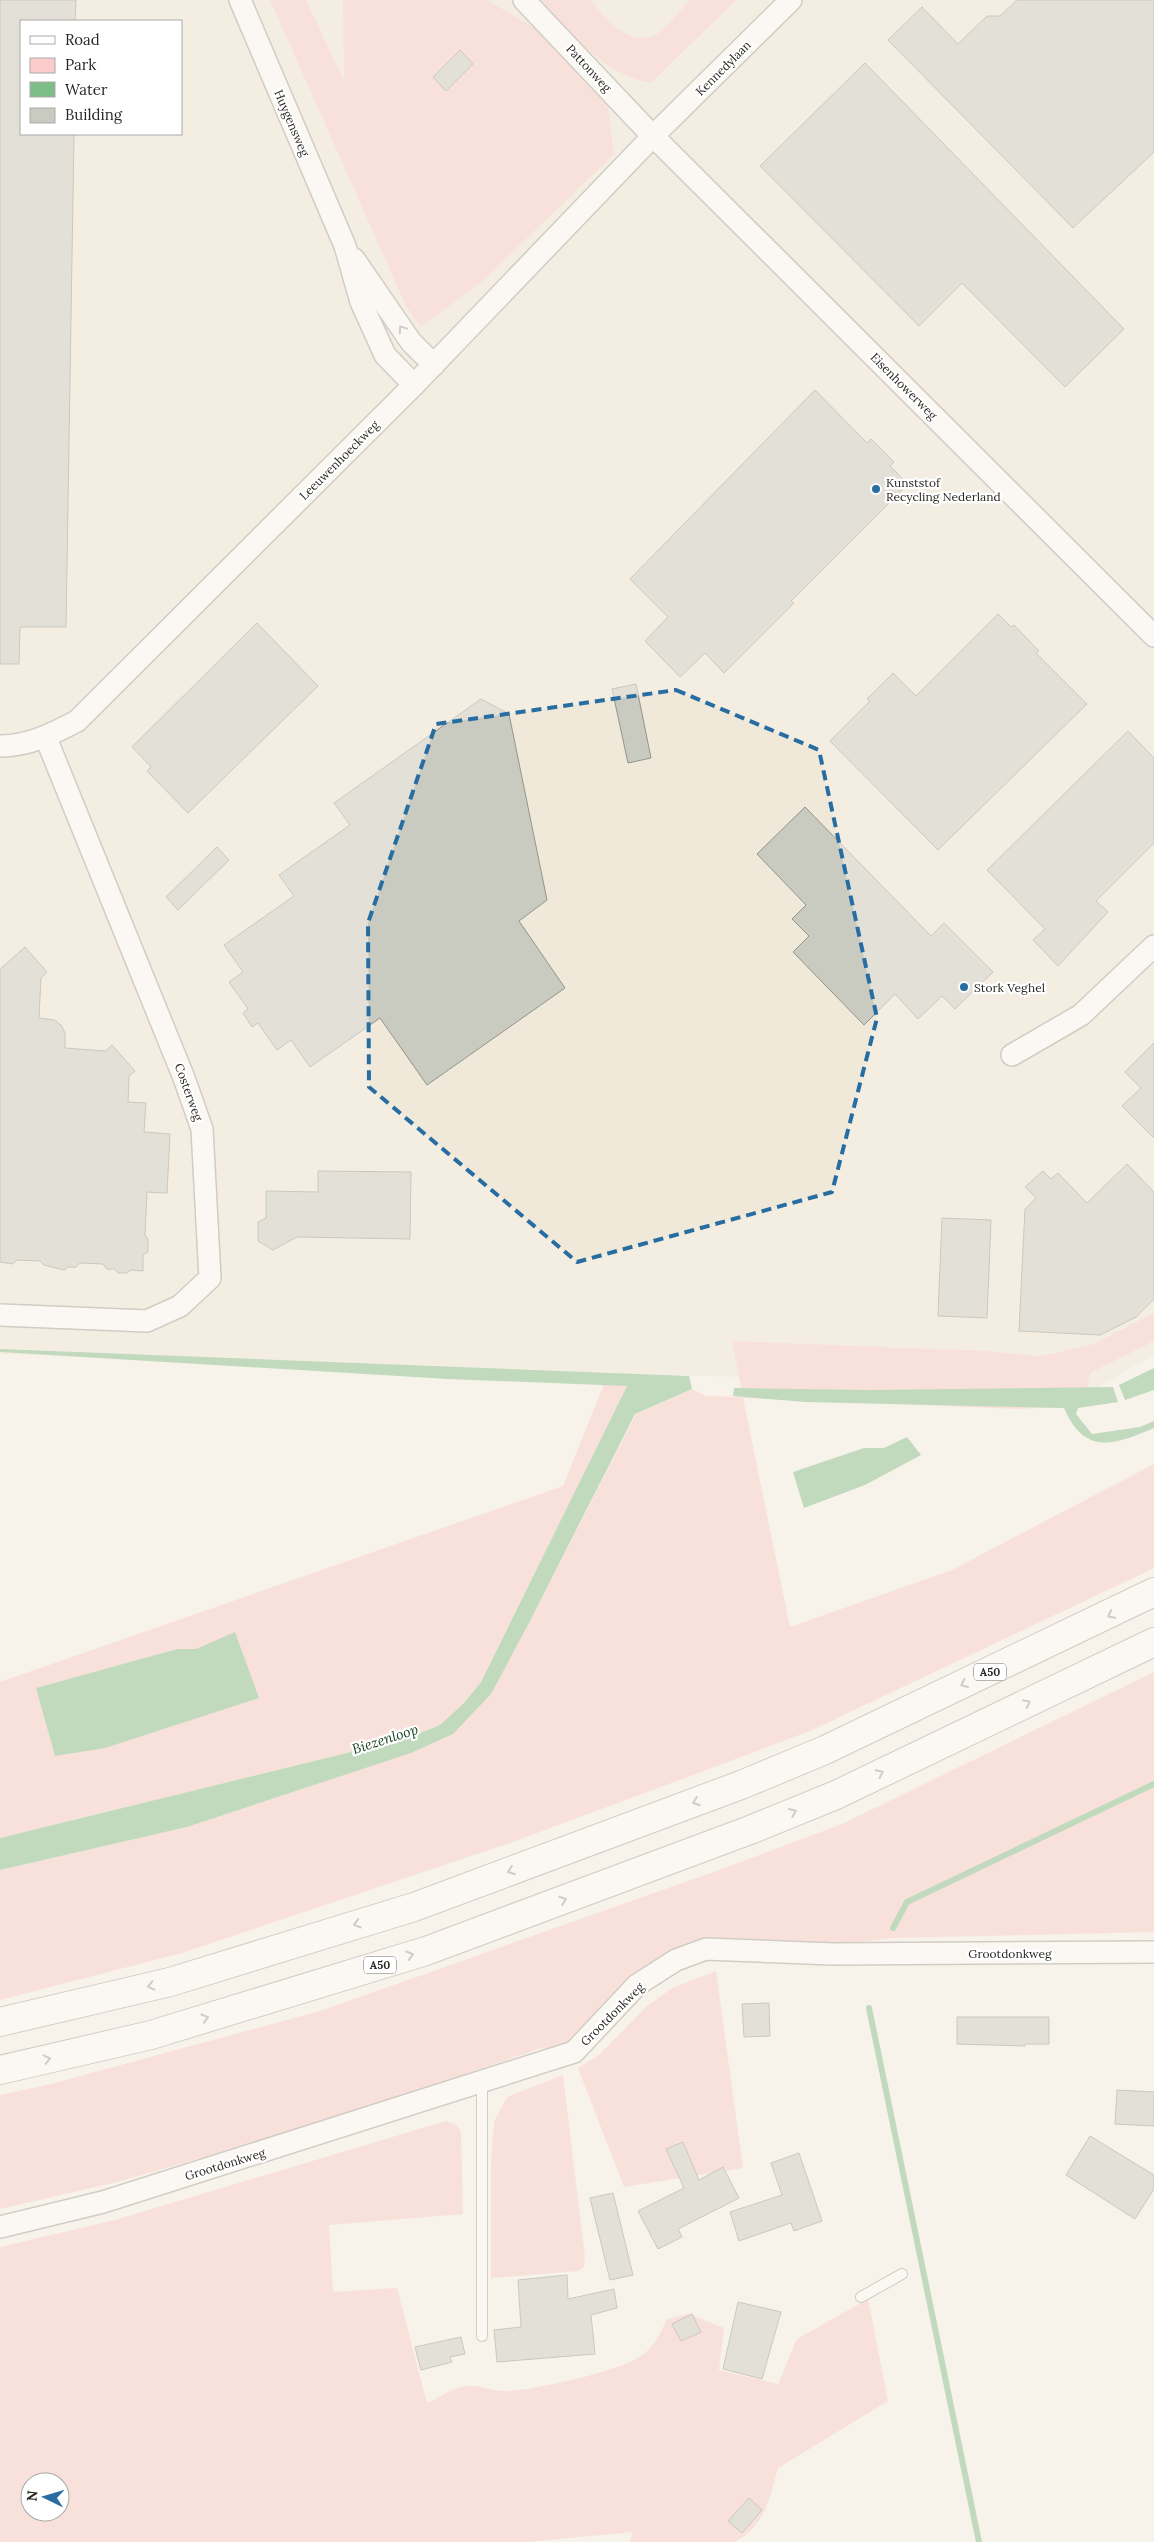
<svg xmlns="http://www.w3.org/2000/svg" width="1154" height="2542" viewBox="0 0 1154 2542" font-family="Lora,serif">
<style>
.built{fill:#f0e8d9;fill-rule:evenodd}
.green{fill:#fbcccb;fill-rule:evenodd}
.water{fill:#7ebc88}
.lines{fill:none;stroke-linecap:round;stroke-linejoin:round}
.stream{stroke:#7ebc88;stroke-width:6}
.building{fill:#c9cbc1;stroke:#93948c}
.service-casing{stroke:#a39f97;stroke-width:12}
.minor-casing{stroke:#a39f97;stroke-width:24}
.motorway-casing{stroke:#a39f97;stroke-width:30}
.service{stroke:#fff;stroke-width:10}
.minor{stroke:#fff;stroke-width:21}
.motorway{stroke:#fff;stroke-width:28}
.oneway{stroke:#9f9e9c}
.marked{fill:none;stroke:#276da2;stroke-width:4;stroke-dasharray:10 6;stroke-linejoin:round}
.poi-dot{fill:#276da2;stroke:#fff;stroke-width:2}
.labels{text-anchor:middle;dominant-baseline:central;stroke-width:4.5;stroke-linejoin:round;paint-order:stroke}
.shield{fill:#fff;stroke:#696866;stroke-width:1}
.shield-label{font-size:11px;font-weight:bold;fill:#292724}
.street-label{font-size:12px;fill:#292724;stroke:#fff}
.poi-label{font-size:12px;fill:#292724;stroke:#fff;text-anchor:start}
.water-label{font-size:14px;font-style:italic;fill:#123f1d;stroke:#fff}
</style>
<rect width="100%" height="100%" fill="#f7f2ea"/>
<path class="built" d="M0 0H1154V1355L1096 1388 0 1354ZM21 21H181V134H21Z"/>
<g class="green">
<polygon points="270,0 306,0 344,81 343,0 487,0 533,27 608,107 614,154 483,281 420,327 406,306"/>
<path d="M541 0H590C606 18 626 46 654 36 663 32 682 8 690 0H736L651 83C602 74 574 35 541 0Z"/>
<polygon points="1154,1313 1154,1341 1090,1373 1088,1385 1091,1406 1016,1409 743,1398 790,1627 952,1570 1154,1464 1154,1568 810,1731 704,1771 507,1844 182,1953 0,2000 0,1870 187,1827 411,1753 453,1734 531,1619 636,1414 692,1389 706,1396 743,1397 732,1341 985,1351 1041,1356 1094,1344"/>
<path d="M604 1384 627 1386 481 1682 464 1703 440 1725 408 1738 0 1838V1682L563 1486ZM177 1649H196L259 1698 189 1719 36 1688Z"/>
<polygon points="1154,1672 1154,1932 893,1938 819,1947 796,1942 708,1945 580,2036 551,2050 541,2048 414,2092 222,2152 117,2182 0,2209 0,2095 47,2085 320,2011 722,1869 842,1824"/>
<polygon points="716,1971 743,2168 624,2187 578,2068 599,2055 646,2007 672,1988"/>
<polygon points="563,2075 585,2258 584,2267 578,2271 491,2278 491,2164 494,2122 507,2097"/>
<path d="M446 2121 456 2125 461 2131 463 2214 329 2225 333 2292 397 2288 427 2403C438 2398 454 2387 466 2386 479 2384 494 2392 508 2391 534 2390 621 2371 641 2356 654 2347 660 2334 667 2319L689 2314 724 2328 719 2370 778 2384 797 2339 868 2299 888 2401 778 2468C769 2500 766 2524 735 2542H630L632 2532 528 2542H0V2247L115 2220ZM30 2482H60V2512H30Z"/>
</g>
<g class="water">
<polygon points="0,1349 689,1376 692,1389 635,1414 531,1619 491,1694 453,1734 411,1753 187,1827 0,1870 0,1838 408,1738 440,1725 464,1703 481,1682 627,1386 448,1379 0,1352"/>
<polygon points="1154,1368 1154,1390 1125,1400 1119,1385"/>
<path d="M1113 1387 1118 1402 1078 1408 1076 1414 1092 1434 1140 1427 1154 1421V1428C1114 1445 1085 1456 1064 1408L806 1402 733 1396 734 1388 870 1390Z"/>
<polygon points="907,1437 921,1455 865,1485 804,1508 793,1472 864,1448 884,1448"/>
<polygon points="235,1632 259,1698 105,1748 55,1756 36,1688 177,1649 196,1649"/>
</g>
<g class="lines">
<g class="stream">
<polyline points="893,1928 907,1902 1154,1784"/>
<polyline points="869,2008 979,2542"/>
</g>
</g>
<g class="building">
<polygon points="0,0 76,0 75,21 21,21 21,134 74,134 66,627 20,627 19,664 0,664"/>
<polygon points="1017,0 1154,0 1154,152 1073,228 888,40 922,7 958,44 987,16 1000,16"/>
<polygon points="460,50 473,64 446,91 433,77"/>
<polygon points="865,63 1124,329 1065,387 962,283 919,326 760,166"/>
<polygon points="815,390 867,443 871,439 894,462 890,466 908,484 791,601 794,603 724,673 705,653 680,677 645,641 668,617 630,579"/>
<polygon points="998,614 1011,627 1014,625 1039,651 1036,653 1087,704 938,850 830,741 870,701 867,699 893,673 916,696"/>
<polygon points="257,623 318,686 188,813 147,771 151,767 132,747"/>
<polygon points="636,684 651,758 628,763 612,689"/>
<polygon points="481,699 509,714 547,900 519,921 565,988 427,1085 380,1018 310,1067 291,1040 277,1050 258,1023 252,1027 243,1013 248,1009 229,982 243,972 224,945 294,896 279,875 350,825 334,803"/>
<polygon points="1128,731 1154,758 1154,843 1096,901 1108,912 1058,966 1033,940 1045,929 987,870"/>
<polygon points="805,807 931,936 944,923 993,972 955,1009 942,996 918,1019 895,994 864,1025 793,952 809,936 792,919 806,905 757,854"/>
<polygon points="217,847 229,860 178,910 166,897"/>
<polygon points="25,947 47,972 41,978 39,1018 54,1020 61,1025 65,1033 65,1048 106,1051 112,1045 135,1071 129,1076 128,1102 146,1103 144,1132 170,1134 167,1193 147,1192 145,1235 148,1239 148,1252 143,1255 143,1271 131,1270 127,1273 118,1273 115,1269 107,1269 103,1264 80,1263 76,1267 68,1267 64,1270 44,1265 40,1261 17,1260 13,1264 0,1262 0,969"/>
<polygon points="1154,1043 1154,1138 1122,1106 1141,1088 1125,1072"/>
<polygon points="1127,1164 1154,1192 1154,1299 1136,1317 1100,1335 1019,1331 1025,1209 1036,1198 1025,1187 1043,1171 1051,1179 1058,1173 1087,1203"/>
<polygon points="318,1171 411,1172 410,1239 297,1237 273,1250 258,1241 258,1222 266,1218 266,1191 318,1192"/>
<polygon points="942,1218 991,1220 987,1318 938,1316"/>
<polygon points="769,2003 770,2036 744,2037 742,2004"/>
<polygon points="957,2017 1049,2017 1049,2044 1025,2044 1025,2046 957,2044"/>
<polygon points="1117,2090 1154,2092 1154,2126 1115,2124"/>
<polygon points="1090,2136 1154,2175 1154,2189 1135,2219 1066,2175"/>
<polygon points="683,2142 699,2180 723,2167 739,2198 678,2229 682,2237 658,2249 638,2211 684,2188 666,2149"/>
<polygon points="799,2153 822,2221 794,2231 791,2223 739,2241 730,2212 782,2195 771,2163"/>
<polygon points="613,2193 633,2275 610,2280 590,2198"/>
<polygon points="567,2275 568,2299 614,2289 617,2308 591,2315 595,2354 497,2362 494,2330 521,2327 518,2280"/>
<polygon points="738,2302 781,2312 762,2379 723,2369"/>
<polygon points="692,2314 701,2332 681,2341 672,2324"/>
<polygon points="461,2337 465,2354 450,2357 452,2362 421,2370 415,2347"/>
<polygon points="749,2498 762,2510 742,2533 728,2521"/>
</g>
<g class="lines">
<g class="service-casing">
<g id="service">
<polyline points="861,2297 902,2274"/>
<polyline points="482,2336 482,2083"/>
</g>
</g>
<g class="minor-casing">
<g id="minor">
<polyline points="240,0 345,246 361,302 385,355 414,385"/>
<polyline points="524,0 645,128 1154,636"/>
<polyline points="354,259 411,342 434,365"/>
<path d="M0 746C29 746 52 734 77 721L414 385 654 135 791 0"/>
<polyline points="1012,1055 1081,1015 1154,946"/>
<polyline points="0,1315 147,1321 180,1306 210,1278 202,1129 184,1078 46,738"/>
<polyline points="0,2227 103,2202 574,2052 637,1985 676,1960 706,1949 833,1954 1154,1952"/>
</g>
</g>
<g class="motorway-casing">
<g id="motorway">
<polyline points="0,2022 170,1982 414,1907 741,1785 825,1750 1154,1592"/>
<polyline points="0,2070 151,2035 426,1951 750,1830 836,1795 1154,1642"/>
</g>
</g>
<use href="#service" class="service"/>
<use href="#minor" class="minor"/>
<use href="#motorway" class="motorway"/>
</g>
<defs><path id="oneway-chevron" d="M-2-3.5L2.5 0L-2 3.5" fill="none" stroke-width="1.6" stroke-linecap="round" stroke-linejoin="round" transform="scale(1.25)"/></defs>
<g class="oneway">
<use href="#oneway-chevron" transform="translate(402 329) rotate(-124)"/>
<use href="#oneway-chevron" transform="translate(1111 1615) rotate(153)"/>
<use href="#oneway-chevron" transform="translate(964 1684) rotate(155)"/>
<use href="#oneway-chevron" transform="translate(1027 1703) rotate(-26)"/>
<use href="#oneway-chevron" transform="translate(880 1773) rotate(-26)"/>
<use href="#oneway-chevron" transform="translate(696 1802) rotate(160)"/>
<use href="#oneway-chevron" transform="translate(793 1812) rotate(-23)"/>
<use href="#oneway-chevron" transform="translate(511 1871) rotate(160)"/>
<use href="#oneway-chevron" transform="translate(563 1900) rotate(-20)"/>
<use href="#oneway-chevron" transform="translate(357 1924) rotate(163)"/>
<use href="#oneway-chevron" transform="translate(410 1955) rotate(-17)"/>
<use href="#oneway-chevron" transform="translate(151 1986) rotate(167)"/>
<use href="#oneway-chevron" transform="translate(205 2018) rotate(-17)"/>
<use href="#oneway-chevron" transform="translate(47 2059) rotate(-13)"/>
</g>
<path d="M0 0H1154V2542H0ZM676 690 819 750 877 1018 832 1192 577 1262 369 1087 368 923 436 724Z" fill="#f7f2ea" fill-opacity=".55" fill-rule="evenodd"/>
<path class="marked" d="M676 690 819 750 877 1018 832 1192 577 1262 369 1087 368 923 436 724Z"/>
<g class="poi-dot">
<circle cx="876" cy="489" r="5"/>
<circle cx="964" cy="987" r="5"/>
</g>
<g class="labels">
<g class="shield">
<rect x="974" y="1663.5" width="32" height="17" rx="4"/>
<rect x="364" y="1956.5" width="32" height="17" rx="4"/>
</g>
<g class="shield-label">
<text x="990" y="1672">A50</text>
<text x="380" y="1965">A50</text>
</g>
<g class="street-label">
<text transform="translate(589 68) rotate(47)">Pattonweg</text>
<text transform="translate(723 68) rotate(-45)">Kennedylaan</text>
<text transform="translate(292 123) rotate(67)">Huygensweg</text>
<text transform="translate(904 386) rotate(45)">Eisenhowerweg</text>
<text transform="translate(339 460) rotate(-45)">Leeuwenhoeckweg</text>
<text transform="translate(189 1092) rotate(70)">Costerweg</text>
<text x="1010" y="1953">Grootdonkweg</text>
<text transform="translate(612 2014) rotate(-45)">Grootdonkweg</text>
<text transform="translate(225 2164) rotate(-17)">Grootdonkweg</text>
</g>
<g class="poi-label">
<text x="886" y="482">Kunststof<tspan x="886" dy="14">Recycling Nederland</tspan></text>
<text x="974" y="987">Stork Veghel</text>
</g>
<g class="water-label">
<text transform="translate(385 1739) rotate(-18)">Biezenloop</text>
</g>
</g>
<rect x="20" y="20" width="162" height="115" fill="#ffffff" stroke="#a9a9a7"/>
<rect x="30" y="36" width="25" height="8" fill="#ffffff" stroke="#a9a9a7"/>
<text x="65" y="45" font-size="15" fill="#292724">Road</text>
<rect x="30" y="58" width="25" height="15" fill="#fbcccb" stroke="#a9a9a7"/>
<text x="65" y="70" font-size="15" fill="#292724">Park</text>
<rect x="30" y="82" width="25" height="15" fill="#7ebc88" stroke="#a9a9a7"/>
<text x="65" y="95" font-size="15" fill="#292724">Water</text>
<rect x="30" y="108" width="25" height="15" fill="#c9cbc1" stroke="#a9a9a7"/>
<text x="65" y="120" font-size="15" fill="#292724">Building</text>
<g transform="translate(45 2497) rotate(275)"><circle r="24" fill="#ffffff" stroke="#a9a9a7"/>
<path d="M0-4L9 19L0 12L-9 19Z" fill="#276da2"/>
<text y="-8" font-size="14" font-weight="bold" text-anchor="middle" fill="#292724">N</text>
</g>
</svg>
